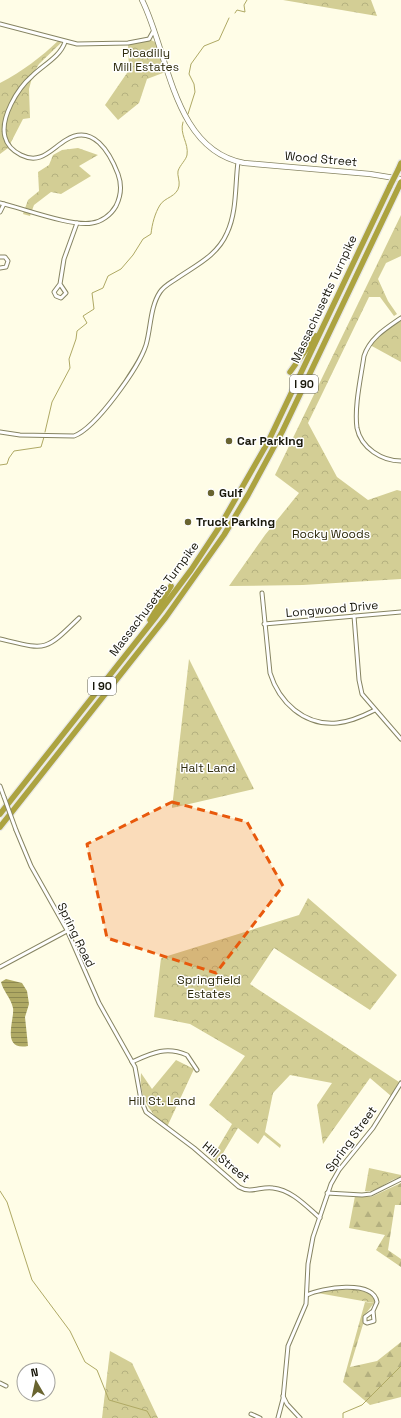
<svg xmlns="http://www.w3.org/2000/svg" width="401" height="1418" viewBox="0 0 401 1418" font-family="'Space Grotesk',sans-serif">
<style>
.forest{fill:url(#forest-firs)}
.park{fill:url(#park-crowns)}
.water{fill:url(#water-rules)}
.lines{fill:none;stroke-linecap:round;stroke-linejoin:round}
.stream{stroke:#afa964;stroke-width:1}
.minor-casing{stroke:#868462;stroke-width:5}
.secondary-casing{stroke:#868462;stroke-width:6}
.motorway-casing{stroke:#e8e8e6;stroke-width:8}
.minor{stroke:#fff;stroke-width:3}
.secondary{stroke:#fff;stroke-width:4.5}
.motorway{stroke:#aca340;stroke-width:5.5}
.minor-bridge-casing{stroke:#868462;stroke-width:5;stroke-linecap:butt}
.motorway-bridge-casing{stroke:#e8e8e6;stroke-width:8;stroke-linecap:butt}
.minor-bridge{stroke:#fff;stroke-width:3}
.motorway-bridge{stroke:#aca340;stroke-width:5.5}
.marked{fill:#e8590c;fill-opacity:0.2;stroke:#e8590c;stroke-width:3;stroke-dasharray:8 5;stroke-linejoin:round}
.poi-dot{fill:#696430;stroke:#fff;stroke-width:1.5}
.labels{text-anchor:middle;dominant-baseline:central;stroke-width:3;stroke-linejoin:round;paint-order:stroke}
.shield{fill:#fff;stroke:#5d5d54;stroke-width:1}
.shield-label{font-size:11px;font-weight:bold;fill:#18170a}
.park-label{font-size:12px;fill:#2e2b0c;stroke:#fff}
.street-label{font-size:12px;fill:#18170a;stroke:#fff}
.poi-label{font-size:12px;font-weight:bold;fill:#18170a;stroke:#fff;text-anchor:start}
</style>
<defs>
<pattern id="forest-firs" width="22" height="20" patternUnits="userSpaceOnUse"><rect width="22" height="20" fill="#d3ce95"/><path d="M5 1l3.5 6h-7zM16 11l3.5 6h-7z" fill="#b4b07f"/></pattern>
<pattern id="park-crowns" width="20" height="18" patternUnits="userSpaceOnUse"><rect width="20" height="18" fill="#d3ce95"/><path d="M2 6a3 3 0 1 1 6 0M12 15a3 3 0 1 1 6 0" fill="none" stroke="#b4b07f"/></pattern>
<pattern id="water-rules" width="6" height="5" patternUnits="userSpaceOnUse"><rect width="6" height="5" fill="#afa964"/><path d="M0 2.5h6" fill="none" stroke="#8d8951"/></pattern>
</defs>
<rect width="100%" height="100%" fill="#fffde7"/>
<g class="forest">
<polygon points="401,1183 401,1205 395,1205 388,1250 401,1259 401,1267 376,1250 385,1235 349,1228 355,1196 371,1197"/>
<polygon points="365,1302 374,1303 364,1316 364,1321 350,1367 377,1361 401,1342 401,1397 370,1405 343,1382"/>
</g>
<g class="park">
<polygon points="283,0 371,0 377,16 371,15"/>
<polygon points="149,39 159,44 168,71 147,79 139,103 118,120 105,105 129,70 128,43"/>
<path d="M59 40 63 41 39 64 33 74 29 89 30 118 23 119 8 148 0 154V83C23 71 40 58 59 40Z"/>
<polygon points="78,148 98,155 79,166 91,176 61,194 51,192 34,205 30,216 23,214 28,200 39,191 38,172 49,165 53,155 62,150"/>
<polygon points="401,215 401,256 386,263 378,279 388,301 397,314 394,316 380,297 369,297 308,423 337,477 368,500 397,490 401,491 401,579 303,585 229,586 265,535 299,493 275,475"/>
<polygon points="401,319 401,362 370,345 374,339"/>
<polygon points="189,659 254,789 172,808"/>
<polygon points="308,898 397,975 370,1010 274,948 250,984 399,1082 391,1096 370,1078 323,1144 317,1105 332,1083 290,1075 273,1093 265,1132 281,1145 280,1148 264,1135 258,1144 238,1128 217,1163 212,1158 232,1124 209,1105 245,1056 190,1024 154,1017 161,958 299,915"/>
<path d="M176 1060 194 1069 167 1127C149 1113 139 1096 141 1073L152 1089Z"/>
<path d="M369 1168 401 1175V1177C388 1179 378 1193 365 1191Z"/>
<polygon points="315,1290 360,1290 373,1295 375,1301 374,1303 312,1292"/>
<polygon points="110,1351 132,1363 158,1418 102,1418"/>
</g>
<path class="water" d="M6 979 22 983 27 991 29 1004 25 1017 28 1046C0 1051 15 1019 13 1008 11 998 3 991 1 982Z"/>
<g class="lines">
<g class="stream">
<polyline points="235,13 237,10 245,12 244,5 247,0"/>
<polyline points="188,114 195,92 194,84 189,74 191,64 204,46 219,40 229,18"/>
<path d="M45 432 52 402 70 368 69 359 76 339 77 331 87 323 83 316 94 309 92 293 103 288 108 276 121 269 133 255 143 239 151 234C152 224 155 213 160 205 165 197 177 197 179 186 180 181 177 175 178 171 180 165 186 160 187 155 189 143 179 134 183 122"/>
<polyline points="0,465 7,464 9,458 14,451 41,447 44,437"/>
<polyline points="0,1191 7,1202 32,1280 70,1331 85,1362 97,1370 109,1400 147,1411 151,1418"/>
<polyline points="343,1418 343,1413 362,1405 401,1366"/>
</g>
<g class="minor-casing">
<g id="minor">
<polyline points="0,24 77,44 128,43 149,39 154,30"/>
<path d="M0 203C22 208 72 227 92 223 101 222 111 215 116 206 121 196 122 185 118 174 110 153 93 123 66 140 51 149 41 165 21 155 13 151 7 145 5 137 0 118 17 89 32 76 43 65 60 57 65 42"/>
<polyline points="0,212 4,204"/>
<polyline points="0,257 5,257 8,261 6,267 0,268"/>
<polyline points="60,284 66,293 61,298 56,296 54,292 60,284 64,259 77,223"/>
<path d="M401 318C385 329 370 338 364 356 361 377 354 407 357 428 361 448 382 461 401 461"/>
<path d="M0 432 20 435 74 436C96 428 139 367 146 345 151 328 150 307 160 292 164 286 170 283 176 279 196 265 217 256 227 233 237 212 235 185 238 162"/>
<path d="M262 593 270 673C279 702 304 726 337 723 350 722 363 716 375 710"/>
<polyline points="354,616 359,680 362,694 401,739"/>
<polyline points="264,624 401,612"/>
<path d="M0 639C47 650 44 652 79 618"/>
<polyline points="0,786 4,797"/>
<path d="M16 830 31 866 67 930 99 1003 135 1067 141 1100 146 1112 194 1148 239 1187C251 1194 261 1186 273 1188 292 1190 307 1207 320 1218"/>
<polyline points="0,967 67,931"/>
<path d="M132 1062C152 1053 166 1046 187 1055L197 1070"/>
<polyline points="327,1193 362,1195 371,1194 401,1179"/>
<path d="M307 1295C321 1288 373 1279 377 1302L373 1311 365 1317V1322L367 1323 374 1321 373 1311"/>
<polyline points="0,1383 6,1386"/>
<polyline points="283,1396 287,1404 300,1418"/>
<polyline points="251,1414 260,1418"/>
<polyline points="278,1418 283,1399 288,1346 306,1304 308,1264 313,1237 331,1184 339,1170 373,1128 401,1083"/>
</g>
</g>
<g class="secondary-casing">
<path id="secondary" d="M142 0C169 54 173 150 244 163L370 174 401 179"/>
</g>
<g class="motorway-casing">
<g id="motorway">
<polyline points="398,170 401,163"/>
<polyline points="290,372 316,336"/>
<polyline points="150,620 171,586"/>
<polyline points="0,814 155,618 191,570 220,526 268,442 390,186"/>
<polyline points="0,827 166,617 224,535 248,495 282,432 401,182"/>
</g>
</g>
<use href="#minor" class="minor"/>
<use href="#secondary" class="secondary"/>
<use href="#motorway" class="motorway"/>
<g class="minor-bridge-casing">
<polyline id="minor-bridge" points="4,797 16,830"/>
</g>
<g class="motorway-bridge-casing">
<polyline id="motorway-bridge" points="390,186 398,170"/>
</g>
<use href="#minor-bridge" class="minor-bridge"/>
<use href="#motorway-bridge" class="motorway-bridge"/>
</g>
<path class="marked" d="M172 802 247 822 283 886 216 973 107 938 87 844Z"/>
<g class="poi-dot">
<circle cx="229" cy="441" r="4"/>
<circle cx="211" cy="493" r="4"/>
<circle cx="188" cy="522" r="4"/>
</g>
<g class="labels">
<g class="shield">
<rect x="290" y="375" width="28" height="18" rx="3"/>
<rect x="88" y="677" width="28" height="18" rx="3"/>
</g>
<g class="shield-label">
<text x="304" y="384">I 90</text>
<text x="102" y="686">I 90</text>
</g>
<g class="park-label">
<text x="146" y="53">Picadilly<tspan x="146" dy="14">Mill Estates</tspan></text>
<text x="331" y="534">Rocky Woods</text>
<text x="208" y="768">Halt Land</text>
<text x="209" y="980">Springfield<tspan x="209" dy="14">Estates</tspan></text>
<text x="162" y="1101">Hill St. Land</text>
</g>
<g class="street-label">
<text transform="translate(321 159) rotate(5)">Wood Street</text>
<text transform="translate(324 299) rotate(-65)">Massachusetts Turnpike</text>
<text transform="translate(154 599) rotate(-53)">Massachusetts Turnpike</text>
<text transform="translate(332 609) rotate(-5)">Longwood Drive</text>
<text transform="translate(76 935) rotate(64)">Spring Road</text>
<text transform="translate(351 1139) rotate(-54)">Spring Street</text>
<text transform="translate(226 1162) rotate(39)">Hill Street</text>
</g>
<g class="poi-label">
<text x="237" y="441">Car Parking</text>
<text x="219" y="493">Gulf</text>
<text x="196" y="522">Truck Parking</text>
</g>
</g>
<g transform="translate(36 1382) rotate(351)"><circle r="19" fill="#ffffff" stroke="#a3a29d"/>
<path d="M0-3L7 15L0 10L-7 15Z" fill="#696430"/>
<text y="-6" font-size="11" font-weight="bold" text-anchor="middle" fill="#18170a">N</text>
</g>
</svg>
